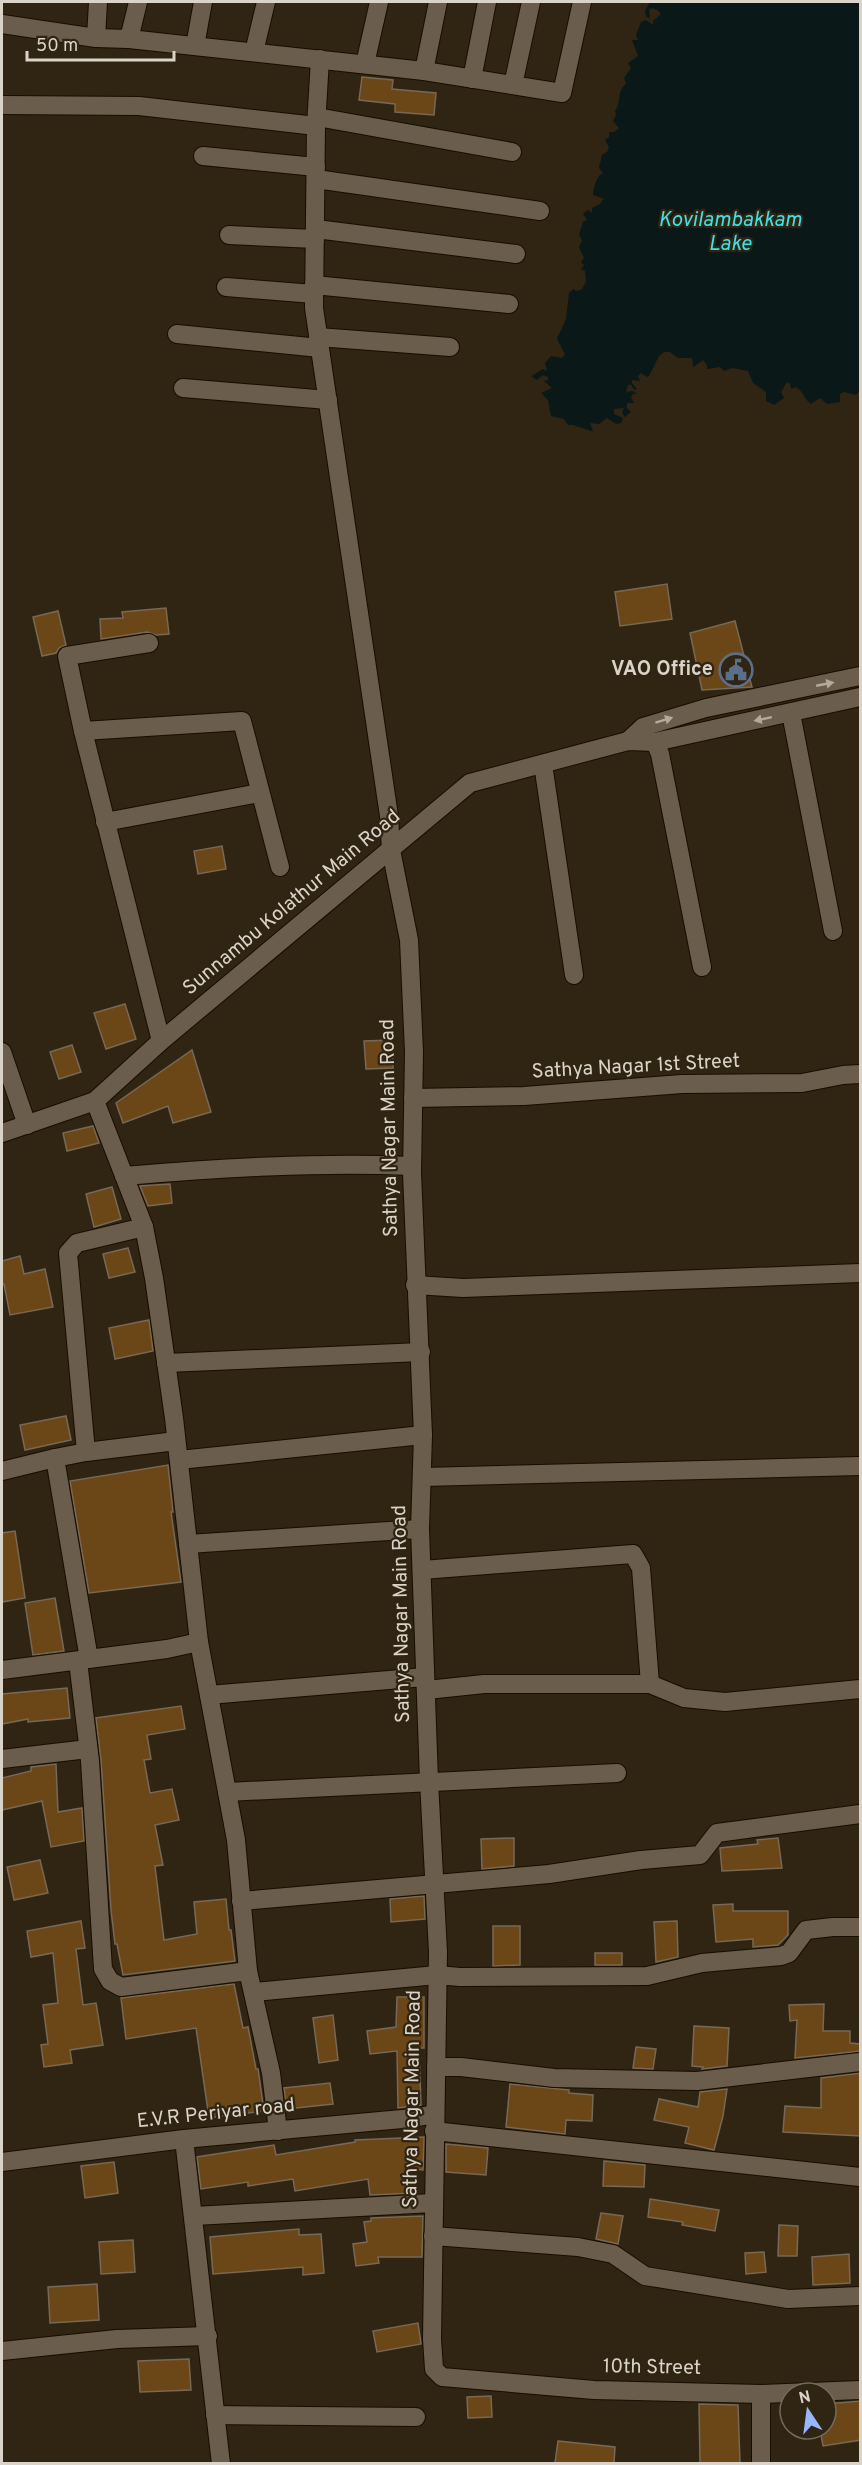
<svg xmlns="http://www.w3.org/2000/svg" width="862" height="2465" viewBox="0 0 862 2465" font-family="Overpass,sans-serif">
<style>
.water{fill:#0a1818}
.building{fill:#6b4617;stroke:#786856;stroke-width:1.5}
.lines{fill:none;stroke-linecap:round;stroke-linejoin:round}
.minor-casing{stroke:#180d01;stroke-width:20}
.minor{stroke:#6b5d4b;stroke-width:18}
.oneway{fill:#b3aa9c}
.labels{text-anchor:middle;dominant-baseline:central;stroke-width:4.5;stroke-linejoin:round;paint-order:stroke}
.poi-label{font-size:20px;font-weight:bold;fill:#dad3c8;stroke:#302413;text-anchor:end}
.street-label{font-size:20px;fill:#dad3c8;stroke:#302413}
.water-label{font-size:21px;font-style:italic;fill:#3ee1e4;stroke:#302413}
</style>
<rect width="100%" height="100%" fill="#302413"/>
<path class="water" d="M650 2H860V390L856 395 844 392 840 394V402L827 404 820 398 811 404C804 399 804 392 796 387L791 389 790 384 787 382 781 392 784 398 774 405 766 401V392L753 383 748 371 732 368 724 371 720 367 707 369V365L703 360 693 367 692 358H678L670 352H664L659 356 649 376 647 377 641 373 638 376 640 381 632 380V383L637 389 634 390 631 385H628L626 392 633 391 637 394H633L631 397 634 403H627V408L631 412 625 417 622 413 624 408 614 409V414L623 418 621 423 616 424 607 418 599 424 590 423 593 431H591L573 425H568L564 419 551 416 548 400 541 393 552 388 544 381 548 380V377L543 375 537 380 531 376 543 369 547 371 545 363 551 356 562 358 565 354 557 339 566 319 569 293 573 289 577 291 582 289 586 282 585 271 581 269 584 265 581 262 584 258 579 247 582 240 579 235 583 222 587 220 583 214 588 210 592 213V208L600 204 604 199 593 195C594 187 595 178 603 173L599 168 602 155 607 152 609 147 605 140 609 137V132H614L619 128 613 121 616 115 615 111C622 102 616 92 626 84L624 78 631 68 628 63 638 56 632 40H638L636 35 641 22 646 20 653 25V21L661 14 657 10 652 8 649 10 650 18 646 17 645 11Z"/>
<g class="building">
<polygon points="362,77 393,80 392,89 436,93 434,115 395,112 395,104 359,100"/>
<polygon points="667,584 672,619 620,626 615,592"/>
<polygon points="166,608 169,634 156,635 147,632 101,639 100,619 123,618 122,612"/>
<polygon points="58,611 66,645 59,648 56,653 42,656 33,617"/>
<polygon points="735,621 752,687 702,690 690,633"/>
<polygon points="222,846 226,869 198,874 194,851"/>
<polygon points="125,1004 136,1039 106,1049 94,1013"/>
<polygon points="392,1040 393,1068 366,1069 364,1041"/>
<polygon points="72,1045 81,1072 59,1079 50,1052"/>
<polygon points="192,1050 211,1112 173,1123 168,1106 123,1123 116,1103"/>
<polygon points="93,1126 99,1143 67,1151 63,1133"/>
<polygon points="170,1184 172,1203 148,1206 140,1186"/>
<polygon points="112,1187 121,1219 94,1227 86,1194"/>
<polygon points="128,1248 135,1272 109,1278 103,1254"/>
<polygon points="20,1256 24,1274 45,1269 53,1307 10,1315 4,1284 2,1285 2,1261"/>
<polygon points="149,1320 153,1351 115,1359 109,1328"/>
<polygon points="66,1416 71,1440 25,1450 20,1425"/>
<polygon points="168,1465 173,1512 171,1512 181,1582 89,1593 70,1481"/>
<polygon points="15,1531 25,1598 2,1602 2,1533"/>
<polygon points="55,1598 64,1651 33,1655 25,1603"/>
<polygon points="67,1688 70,1718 28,1722 28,1719 2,1724 2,1694"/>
<polygon points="181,1706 185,1729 147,1735 151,1759 144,1760 150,1793 172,1789 179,1820 155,1825 163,1865 155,1866 164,1940 197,1934 194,1902 226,1899 229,1930 231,1930 235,1961 123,1975 117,1944 115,1944 111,1910 101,1760 96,1718"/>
<polygon points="56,1764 58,1812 82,1808 84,1841 51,1847 42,1801 2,1810 2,1778 31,1771 31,1767"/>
<polygon points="514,1838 514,1866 482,1869 481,1839"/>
<polygon points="778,1838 782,1868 722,1871 720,1848 758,1844 757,1840"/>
<polygon points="40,1860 48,1893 14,1900 7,1867"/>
<polygon points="424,1896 425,1919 391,1922 390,1899"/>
<polygon points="733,1904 733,1911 788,1911 788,1935 778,1945 753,1947 753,1939 716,1942 713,1905"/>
<polygon points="81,1921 85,1948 76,1949 83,2005 96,2003 103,2045 70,2050 72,2063 44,2067 41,2045 48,2044 43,2005 58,2003 53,1953 31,1957 27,1931"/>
<polygon points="677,1921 678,1957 656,1962 654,1922"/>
<polygon points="493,1926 520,1926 520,1965 493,1966"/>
<rect x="595" y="1953" width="27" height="12"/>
<polygon points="234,1984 243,2028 248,2027 256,2069 258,2069 264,2111 209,2118 196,2028 126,2039 121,1998"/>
<polygon points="397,1997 424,1997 424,2048 419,2048 421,2105 398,2108 397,2051 370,2054 367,2031 396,2027"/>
<polygon points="824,2004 823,2031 850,2031 850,2043 861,2044 861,2051 795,2058 797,2020 790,2021 789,2005"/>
<polygon points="333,2015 338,2060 319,2063 313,2018"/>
<polygon points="694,2026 729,2028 727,2066 702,2069 703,2067 692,2066"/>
<polygon points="636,2047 656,2049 653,2069 633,2068"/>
<polygon points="861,2073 861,2136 783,2132 785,2106 821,2108 821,2078"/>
<polygon points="330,2083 333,2104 287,2109 284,2088"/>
<polygon points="510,2084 569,2090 569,2093 593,2095 592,2121 566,2120 565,2134 506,2127"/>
<polygon points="727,2089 723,2116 714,2150 685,2143 689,2127 654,2120 659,2099 698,2107 700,2092"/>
<polygon points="424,2137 423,2170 413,2169 415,2193 370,2195 368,2179 295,2191 293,2179 248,2186 248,2182 201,2189 197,2157 274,2145 276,2155 355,2142 355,2140"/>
<polygon points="446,2144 488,2148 486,2175 446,2172"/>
<polygon points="604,2161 645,2165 644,2187 603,2186"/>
<polygon points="114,2162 118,2193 85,2198 81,2166"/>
<polygon points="650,2199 719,2210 715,2231 682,2225 683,2222 648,2217"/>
<polygon points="601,2213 623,2216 618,2244 596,2239"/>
<polygon points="423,2216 422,2257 378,2257 379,2263 356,2266 353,2244 367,2242 364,2222 371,2221 371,2218"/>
<polygon points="779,2225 798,2226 797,2256 778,2256"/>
<polygon points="299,2229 299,2235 321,2234 324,2273 303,2275 303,2267 213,2274 210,2237"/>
<polygon points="133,2240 135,2272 101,2274 99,2242"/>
<polygon points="764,2252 766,2272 746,2274 745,2253"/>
<polygon points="849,2254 850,2283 813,2285 812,2257"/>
<polygon points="97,2284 99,2320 50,2323 48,2287"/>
<polygon points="418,2323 421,2344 377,2352 373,2331"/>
<polygon points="189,2359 191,2390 140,2392 138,2361"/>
<polygon points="491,2396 492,2417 468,2418 467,2397"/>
<polygon points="861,2401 861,2440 823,2446 820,2429 826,2429 826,2404"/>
<polygon points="699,2404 738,2405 740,2463 700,2463"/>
<polygon points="558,2441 615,2447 614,2463 555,2463"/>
</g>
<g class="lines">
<g class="minor-casing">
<g id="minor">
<polyline points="2,24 96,38 129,39 424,71 562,93 582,2"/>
<polyline points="96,38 98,2"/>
<polyline points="129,39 138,2"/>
<polyline points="195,46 203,2"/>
<polyline points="254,52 266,2"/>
<polyline points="365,64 379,2"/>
<polyline points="424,71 438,2"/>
<polyline points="472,79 487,2"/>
<polyline points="513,85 531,2"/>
<polyline points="2,105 139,106 316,126 314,308 389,816 391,850 409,940 414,1052 412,1173 423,1435 420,1529 429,1781 438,1952 432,2339 434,2369 442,2377 594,2390 761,2394 860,2390"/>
<polyline points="317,117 512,152"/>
<polyline points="316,126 320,59"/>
<polyline points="203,156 316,167"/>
<polyline points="316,179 540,211"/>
<polyline points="316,229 516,254"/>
<polyline points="229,235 315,239"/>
<polyline points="314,285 509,304"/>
<polyline points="226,287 314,294"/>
<polyline points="177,334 320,348"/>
<polyline points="318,337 450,347"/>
<polyline points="183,388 328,400"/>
<polyline points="149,643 67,656 83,731 161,1041"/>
<polyline points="791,713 833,931"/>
<polyline points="83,731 242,721 280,867"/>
<polyline points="628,741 643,727 706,708 860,676"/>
<polyline points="655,742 660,754 702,967"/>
<polyline points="543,764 574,975"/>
<polyline points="105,822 259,793"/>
<polyline points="2,1052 27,1125"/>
<polyline points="413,1098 524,1096 682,1084 802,1083 843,1075 860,1074"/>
<polyline points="95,1101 144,1227 154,1278 174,1418 199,1642 236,1840 248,1971"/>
<polyline points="2,1133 95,1101 161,1041 470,783 628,741 655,742 860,697"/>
<path d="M124 1176C220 1168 316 1162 412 1166"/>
<polyline points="415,1285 463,1288 860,1273"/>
<polyline points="166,1363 421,1352"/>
<polyline points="86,1452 68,1253 77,1243 144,1227"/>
<polyline points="179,1460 423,1435"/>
<polyline points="2,1471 55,1458"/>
<polyline points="423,1477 860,1466"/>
<polyline points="188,1544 420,1529"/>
<polyline points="422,1570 633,1554 641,1568 650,1684"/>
<polyline points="89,1659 55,1458 86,1452 176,1441"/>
<polyline points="78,1661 90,1761 103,1969 110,1981 121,1987 248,1971 271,2073 278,2131"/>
<polyline points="2,1670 167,1649 199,1642"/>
<polyline points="427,1690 484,1684 650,1684 684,1698 725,1702 860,1689"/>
<polyline points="209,1695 425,1677"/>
<polyline points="2,1759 88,1749"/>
<polyline points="227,1792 617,1773"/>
<polyline points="241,1901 549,1874 641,1860 700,1855 717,1833 860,1814"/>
<polyline points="254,1992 437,1975 460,1977 647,1976 702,1963 781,1956 789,1953 806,1930 833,1927 860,1927"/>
<polyline points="436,2067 461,2067 554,2078 697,2081 860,2062"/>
<polyline points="434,2131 860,2177"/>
<polyline points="184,2139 221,2464"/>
<polyline points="2,2162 184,2139 413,2118 435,2114"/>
<polyline points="194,2216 433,2203"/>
<polyline points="433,2236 578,2247 613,2254 645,2276 788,2299 860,2296"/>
<polyline points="2,2351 117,2339 208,2336"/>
<polyline points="215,2415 416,2417"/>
<polyline points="761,2464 761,2394"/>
</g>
</g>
<use href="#minor" class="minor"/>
</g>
<defs><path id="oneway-solid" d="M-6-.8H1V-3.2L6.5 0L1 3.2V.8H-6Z" transform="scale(1.5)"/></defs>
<g class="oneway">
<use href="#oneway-solid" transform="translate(825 684) rotate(-11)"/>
<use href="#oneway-solid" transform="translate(763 719) rotate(168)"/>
<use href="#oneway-solid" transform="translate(664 720) rotate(-17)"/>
</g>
<defs>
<g id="civic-ring" transform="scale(1.725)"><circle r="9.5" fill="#302413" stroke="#5c6f8a" stroke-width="1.5"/><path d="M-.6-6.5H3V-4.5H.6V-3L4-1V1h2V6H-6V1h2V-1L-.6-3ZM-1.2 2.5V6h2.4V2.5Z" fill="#5c6f8a"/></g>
</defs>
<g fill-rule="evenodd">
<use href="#civic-ring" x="736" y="670"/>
</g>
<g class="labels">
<g class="poi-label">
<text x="713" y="670">VAO Office</text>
</g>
<g class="street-label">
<text transform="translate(292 903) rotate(-40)">Sunnambu Kolathur Main Road</text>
<text transform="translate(636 1067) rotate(-3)">Sathya Nagar 1st Street</text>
<text transform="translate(390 1128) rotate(-91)">Sathya Nagar Main Road</text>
<text transform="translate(402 1614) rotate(-91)">Sathya Nagar Main Road</text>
<text transform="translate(413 2099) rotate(-89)">Sathya Nagar Main Road</text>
<text transform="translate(216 2114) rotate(-6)">E.V.R Periyar road</text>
<text transform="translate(652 2368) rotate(1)">10th Street</text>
</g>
<g class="water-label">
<text x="730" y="220">Kovilambakkam<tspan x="730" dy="24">Lake</tspan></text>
</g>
</g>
<rect width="862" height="2465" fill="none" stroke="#dad3c8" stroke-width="6"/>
<g transform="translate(808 2411) rotate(347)"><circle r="28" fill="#302413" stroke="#746a5b" stroke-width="1.5"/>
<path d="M0-4.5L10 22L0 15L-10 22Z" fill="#96b6fd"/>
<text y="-9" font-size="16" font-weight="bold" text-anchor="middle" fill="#dad3c8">N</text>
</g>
<path d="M27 51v9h147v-9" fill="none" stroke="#dad3c8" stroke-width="3"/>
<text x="36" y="51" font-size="18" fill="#dad3c8" stroke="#302413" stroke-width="4.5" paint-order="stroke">50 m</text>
</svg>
